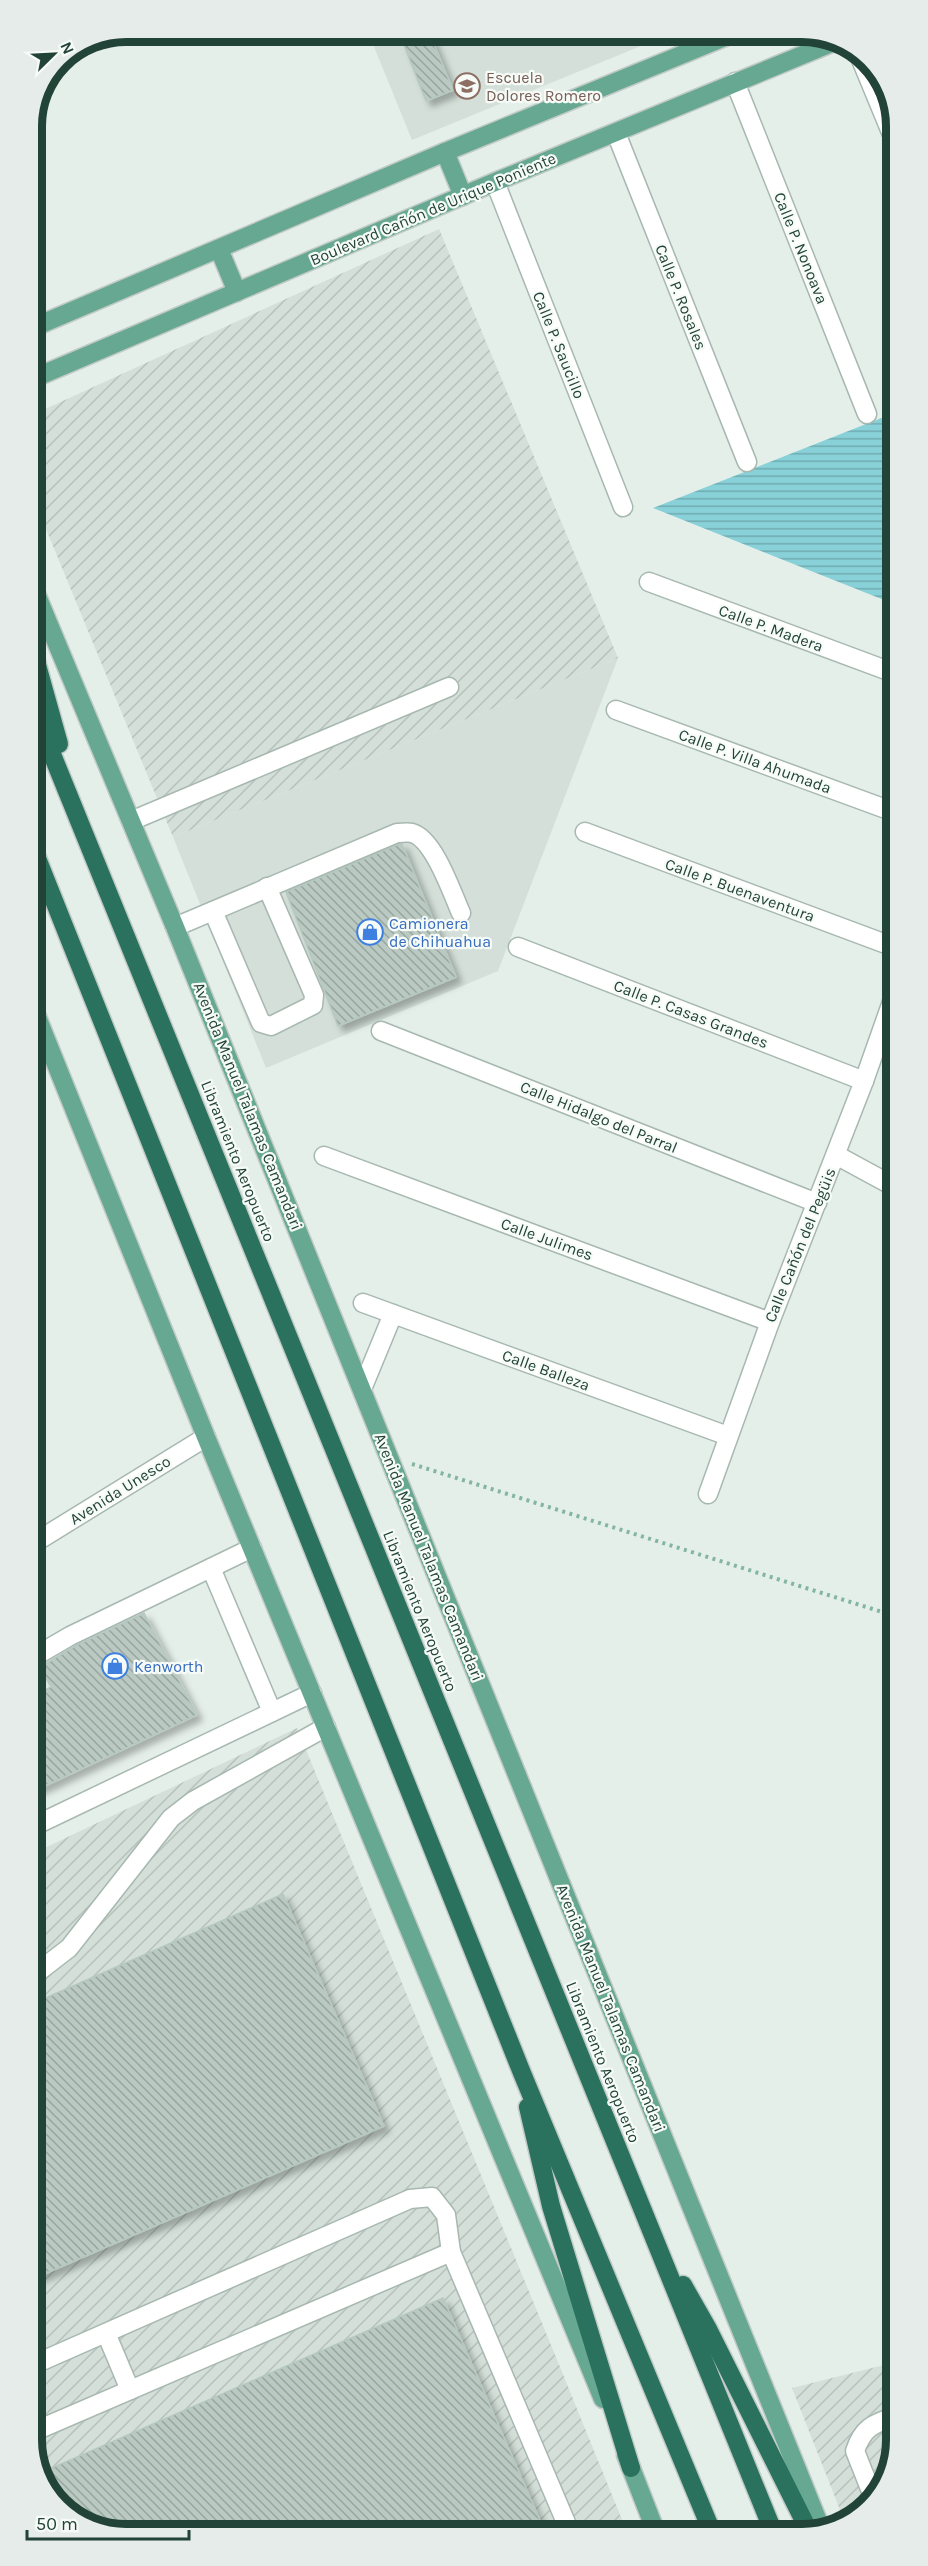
<svg xmlns="http://www.w3.org/2000/svg" width="928" height="2566" viewBox="0 0 928 2566" font-family="Karla,sans-serif">
<style>
.built{fill:#d3dfd8}
.industrial{fill:url(#industrial-furrows)}
.water{fill:url(#water-rules)}
.building{fill:url(#building-back-hatch);stroke:#b6c9c0;stroke-width:1.5;filter:url(#shadow)}
.lines{fill:none;stroke-linecap:round;stroke-linejoin:round}
.minor-casing{stroke:#a7b8b1;stroke-width:21}
.major-casing{stroke:#c1cac7;stroke-width:21}
.highway-casing{stroke:#c1cac7;stroke-width:21}
.path{stroke:#83b5a1;stroke-width:4;stroke-dasharray:3 4.5;stroke-linecap:butt}
.minor{stroke:#fff;stroke-width:18}
.major{stroke:#66a892;stroke-width:18}
.highway{stroke:#2b725e;stroke-width:18}
.labels{text-anchor:middle;dominant-baseline:central;stroke-width:4.5;stroke-linejoin:round;paint-order:stroke}
.education-label{font-size:16px;fill:#785e54;stroke:#f6fbf8;text-anchor:start}
.street-label{font-size:16px;fill:#224338;stroke:#f6fbf8}
.shop-label{font-size:16px;fill:#366cbe;stroke:#f6fbf8;text-anchor:start}
.rim{fill:none;stroke:#224338;stroke-width:8}
</style>
<defs>
<pattern id="industrial-furrows" width="10" height="10" patternUnits="userSpaceOnUse" patternTransform="scale(1.5)"><rect width="10" height="10" fill="#d3dfd8"/><path d="M-1 1l2-2M0 10L10 0M9 11l2-2" fill="none" stroke="#b5c1ba"/></pattern>
<pattern id="water-rules" width="6" height="5" patternUnits="userSpaceOnUse" patternTransform="scale(1.5)"><rect width="6" height="5" fill="#89d1d8"/><path d="M0 2.5h6" fill="none" stroke="#70abb0"/></pattern>
<pattern id="building-back-hatch" width="6" height="6" patternUnits="userSpaceOnUse" patternTransform="scale(1.5)"><rect width="6" height="6" fill="#bacac2"/><path d="M-1 5l2 2M0 0l6 6M5-1l2 2" fill="none" stroke="#97a69f"/></pattern>
<filter id="shadow"><feDropShadow dx="5.5" dy="5.5" stdDeviation="3" flood-color="#0004"/></filter>
</defs>
<rect width="100%" height="100%" fill="#e5efea"/>
<g class="built">
<polygon points="368,32 675,32 412,140"/>
<polygon points="618,658 498,971 266,1068 173,837"/>
</g>
<g class="industrial">
<polygon points="439,229 618,658 173,837 32,495 32,415"/>
<polygon points="297,1728 558,2362 627,2532 120,2534 68,2515 35,2464 34,1853"/>
<polygon points="896,2362 896,2440 877,2497 844,2520 792,2388"/>
</g>
<polygon class="water" points="894,413 894,604 653,508"/>
<g class="building">
<polygon points="430,35 453,90 426,101 404,45"/>
<polygon points="399,844 402,844 456,977 338,1026 286,892"/>
<polygon points="144,1613 197,1715 34,1791 34,1695 51,1687 40,1667 75,1646"/>
<polygon points="283,1894 384,2126 35,2278 34,2003"/>
<polygon points="443,2298 545,2532 120,2534 68,2515 40,2473"/>
</g>
<g class="lines">
<g class="minor-casing">
<g id="minor">
<polyline points="813,34 819,48"/>
<polyline points="857,50 893,137"/>
<polyline points="735,82 867,414"/>
<polyline points="616,133 747,462"/>
<polyline points="495,182 623,507"/>
<polyline points="649,582 894,673"/>
<polyline points="616,710 894,812"/>
<polyline points="131,821 449,687"/>
<polyline points="585,832 894,947"/>
<polyline points="213,911 261,1023 271,1026 313,1005 314,995 267,887"/>
<path d="M175 927 397 833C402 833 408 832 412 833 434 839 452 893 461 913"/>
<polyline points="518,947 864,1081"/>
<polyline points="381,1031 817,1203"/>
<polyline points="836,1155 895,1187"/>
<polyline points="324,1156 770,1322"/>
<polyline points="363,1303 728,1436"/>
<polyline points="362,1389 393,1314"/>
<polyline points="708,1494 770,1322 864,1081 894,996"/>
<polyline points="34,1543 206,1437"/>
<polyline points="211,1568 272,1712"/>
<polyline points="34,1657 70,1636 252,1548"/>
<polyline points="34,1826 312,1693"/>
<polyline points="34,1975 69,1948 171,1818 193,1801 326,1727"/>
<polyline points="106,2333 130,2390"/>
<polyline points="35,2364 410,2199 432,2197 446,2215 451,2252 570,2532"/>
<polyline points="35,2431 451,2252"/>
<path d="M874 2499 855 2451C863 2427 873 2424 896 2416"/>
</g>
</g>
<g class="major-casing">
<g id="major">
<polyline points="445,152 463,196"/>
<polyline points="219,249 237,292"/>
<polyline points="32,328 445,152 737,32"/>
<polyline points="32,379 495,182 834,42"/>
<polyline points="32,584 175,927 822,2531"/>
<polyline points="33,1007 206,1437 603,2399"/>
<polyline points="626,2455 656,2532"/>
</g>
</g>
<g class="highway-casing">
<g id="highway">
<polyline points="32,647 59,744"/>
<polyline points="32,705 773,2531"/>
<polyline points="33,848 522,2073 712,2532"/>
<polyline points="528,2107 551,2206 631,2468"/>
<polyline points="683,2285 708,2329 809,2531"/>
</g>
</g>
<polyline class="path" points="412,1464 895,1616"/>
<use href="#minor" class="minor"/>
<use href="#major" class="major"/>
<use href="#highway" class="highway"/>
</g>
<defs>
<g id="school-ring" transform="scale(1.35)"><circle r="9.5" fill="#f6fbf8" stroke="#8d6e63" stroke-width="1.5"/><path d="M0-5L7-2L0 1L-7-2ZM-4 1L0 2.5L4 1V4Q0 6-4 4Z" fill="#8d6e63"/></g>
<g id="shop-ring" transform="scale(1.35)"><circle r="9.5" fill="#f6fbf8" stroke="#3f7fe0" stroke-width="1.5"/><path d="M-5-2.5h2.3a2.7 3.5 0 0 1 5.4 0H5L5.5 6h-11ZM-1.5-2.5h3a1.5 2.3 0 0 0-3 0Z" fill="#3f7fe0"/></g>
</defs>
<g fill-rule="evenodd">
<use href="#school-ring" x="467" y="86"/>
<use href="#shop-ring" x="370" y="932"/>
<use href="#shop-ring" x="115" y="1666"/>
</g>
<g class="labels">
<g class="education-label">
<text x="486" y="77">Escuela<tspan x="486" dy="18">Dolores Romero</tspan></text>
</g>
<g class="street-label">
<text transform="translate(433 209) rotate(-23)">Boulevard Cañón de Urique Poniente</text>
<text transform="translate(801 248) rotate(68)">Calle P. Nonoava</text>
<text transform="translate(681 297) rotate(68)">Calle P. Rosales</text>
<text transform="translate(559 345) rotate(68)">Calle P. Saucillo</text>
<text transform="translate(771 628) rotate(20)">Calle P. Madera</text>
<text transform="translate(755 761) rotate(20)">Calle P. Villa Ahumada</text>
<text transform="translate(740 890) rotate(20)">Calle P. Buenaventura</text>
<text transform="translate(691 1014) rotate(21)">Calle P. Casas Grandes</text>
<text transform="translate(248 1106) rotate(68)">Avenida Manuel Talamas Camandari</text>
<text transform="translate(599 1117) rotate(22)">Calle Hidalgo del Parral</text>
<text transform="translate(238 1161) rotate(68)">Libramiento Aeropuerto</text>
<text transform="translate(547 1239) rotate(20)">Calle Julimes</text>
<text transform="translate(800 1245) rotate(-68)">Calle Cañón del Pegüis</text>
<text transform="translate(546 1370) rotate(20)">Calle Balleza</text>
<text transform="translate(120 1490) rotate(-32)">Avenida Unesco</text>
<text transform="translate(429 1557) rotate(68)">Avenida Manuel Talamas Camandari</text>
<text transform="translate(420 1611) rotate(68)">Libramiento Aeropuerto</text>
<text transform="translate(611 2008) rotate(68)">Avenida Manuel Talamas Camandari</text>
<text transform="translate(603 2062) rotate(68)">Libramiento Aeropuerto</text>
</g>
<g class="shop-label">
<text x="389" y="923">Camionera<tspan x="389" dy="18">de Chihuahua</tspan></text>
<text x="134" y="1666">Kenworth</text>
</g>
</g>
<path d="M0 0H928V2566H0ZM126 42H802A84 84 0 0 1 886 126V2440A84 84 0 0 1 802 2524H126A84 84 0 0 1 42 2440V126A84 84 0 0 1 126 42Z" fill="#e5ece9" fill-rule="evenodd"/>
<path class="rim" d="M126 42H802A84 84 0 0 1 886 126V2440A84 84 0 0 1 802 2524H126A84 84 0 0 1 42 2440V126A84 84 0 0 1 126 42Z"/>
<g transform="translate(54 54) rotate(66)" stroke="#f6fbf8" stroke-width="4.5" paint-order="stroke">
<path d="M0-4.5L10 22L0 15L-10 22Z" fill="#224338"/>
<text y="-9" font-size="16" font-weight="bold" text-anchor="middle" fill="#224338">N</text>
</g>
<path d="M27 2530v9h162v-9" fill="none" stroke="#224338" stroke-width="3"/>
<text x="36" y="2530" font-size="18" fill="#224338" stroke="#f6fbf8" stroke-width="4.5" paint-order="stroke">50 m</text>
</svg>
